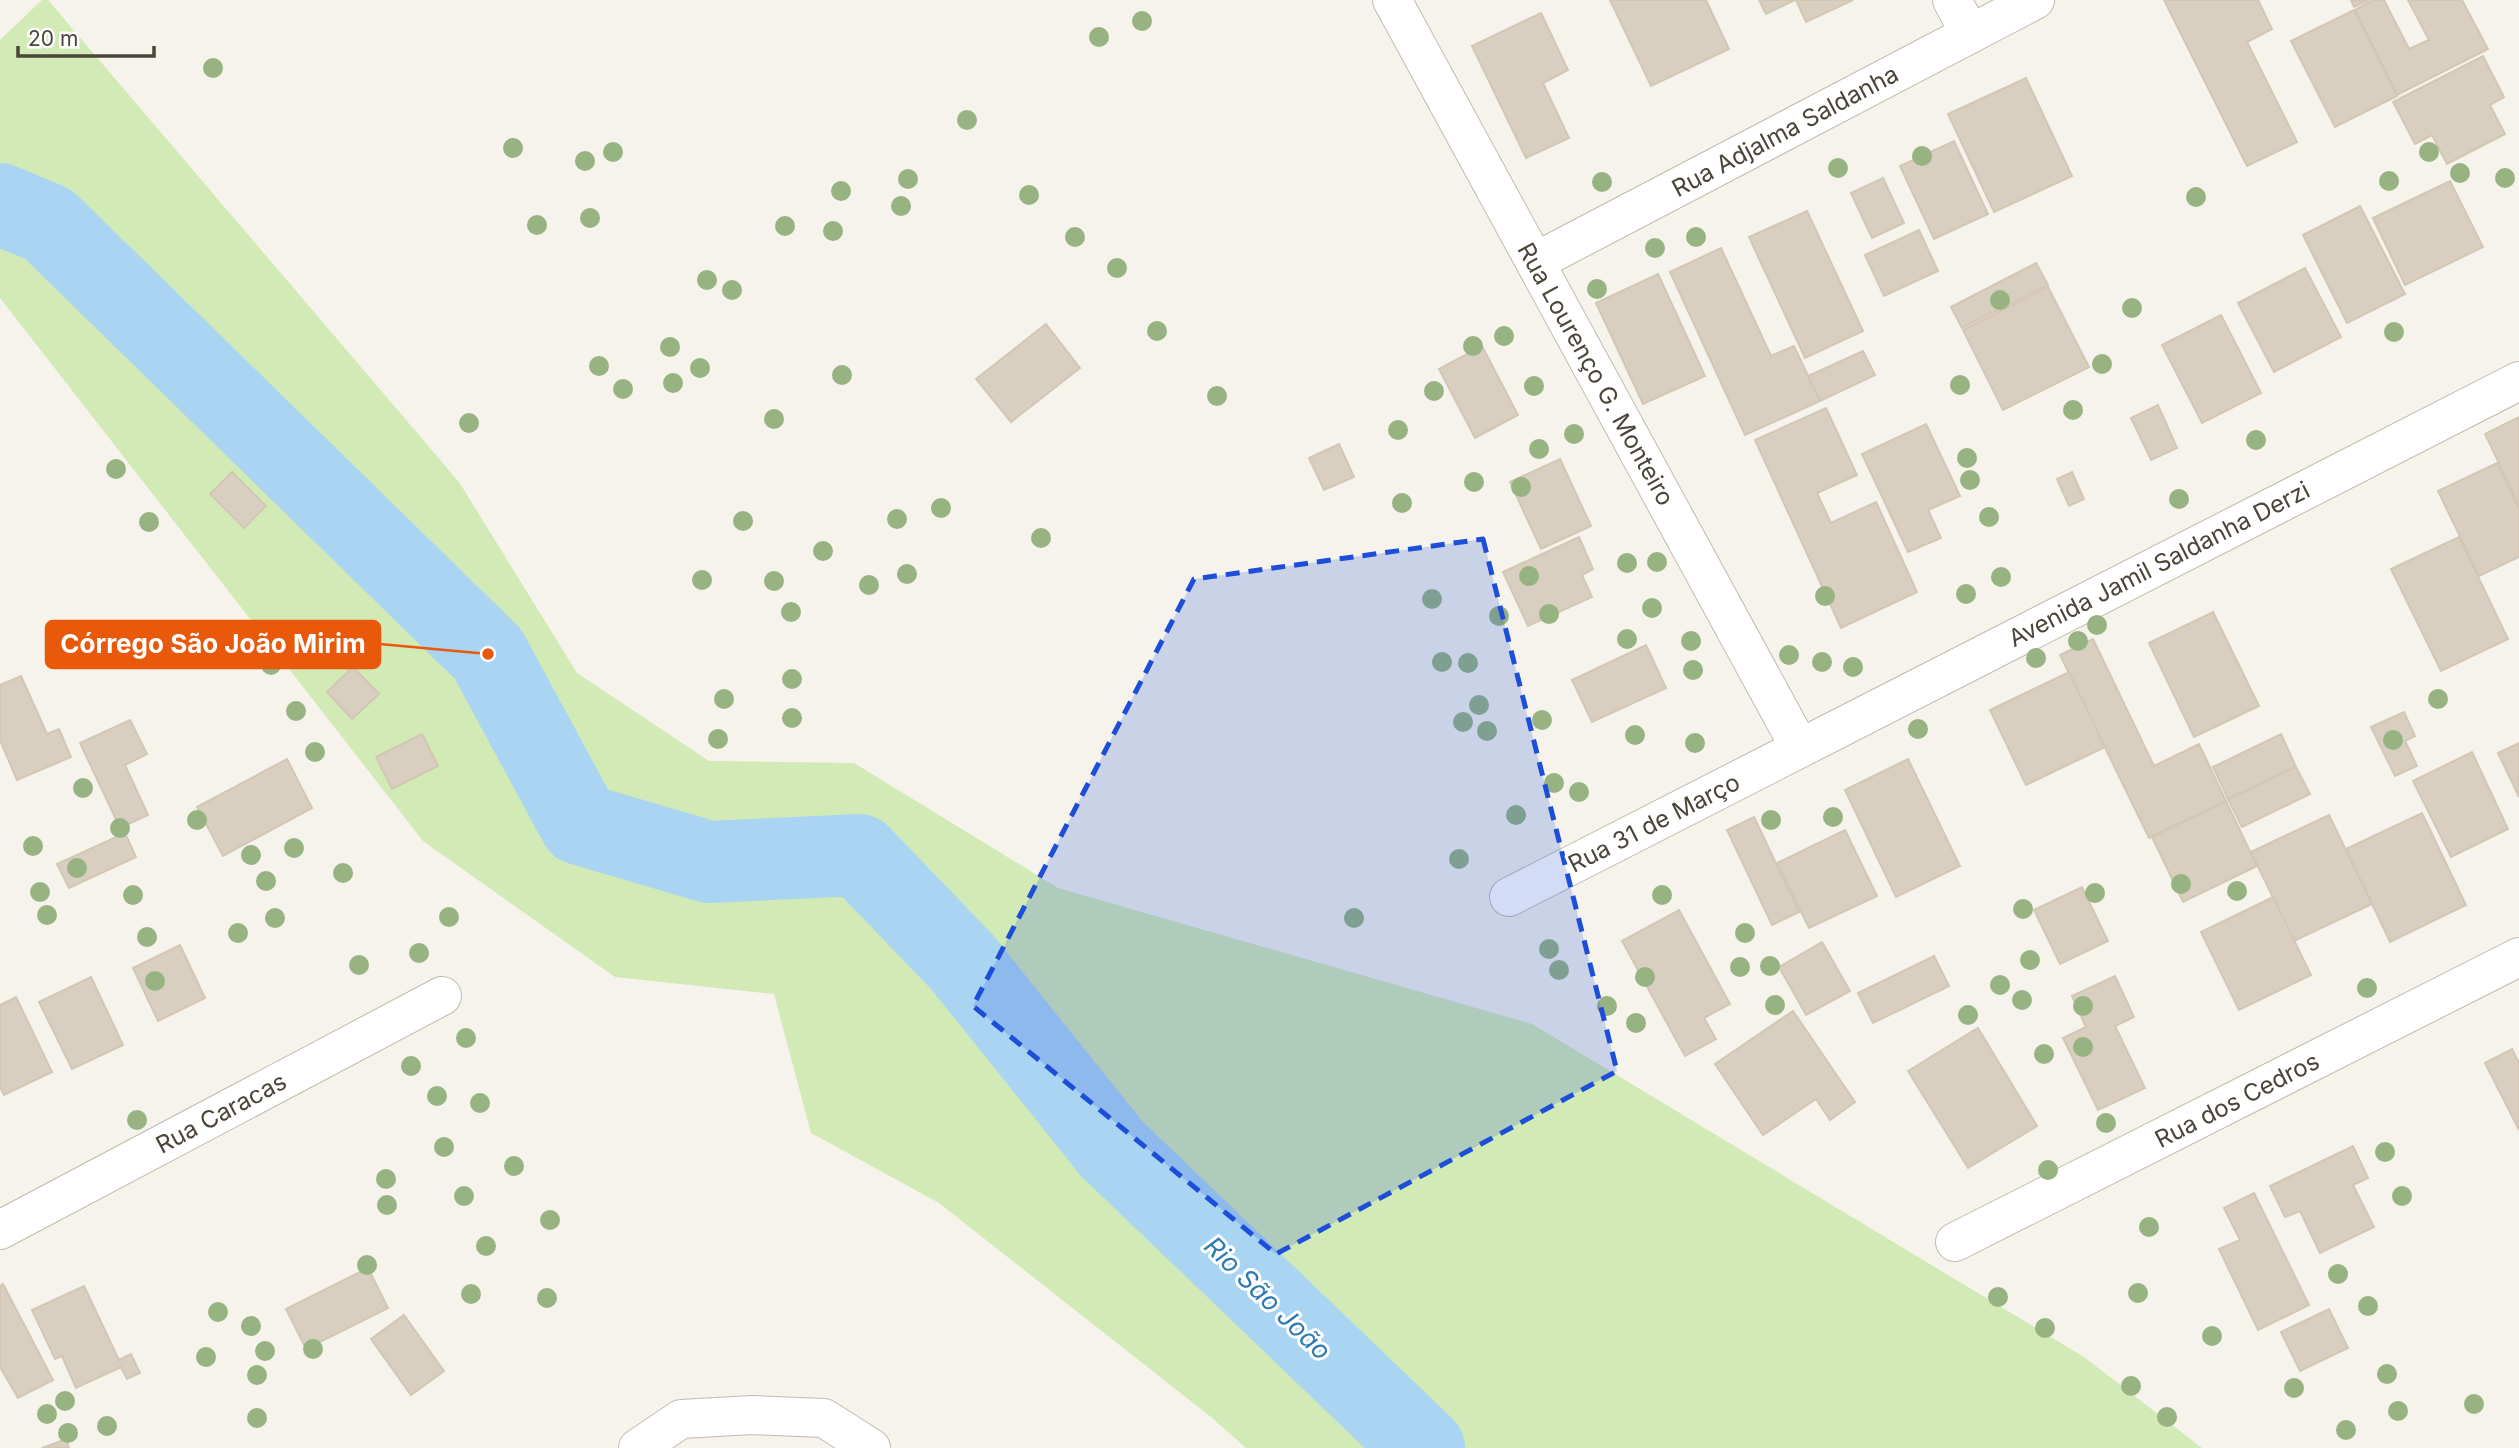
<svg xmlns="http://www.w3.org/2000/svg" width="2519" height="1448" viewBox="0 0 2519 1448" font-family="Inter,sans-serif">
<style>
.green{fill:#d2eab5}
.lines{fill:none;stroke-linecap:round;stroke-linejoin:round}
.river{stroke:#a9d4f2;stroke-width:82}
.building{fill:#d8cfc1;stroke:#d3c7b4;stroke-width:2}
.minor-casing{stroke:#c2bbae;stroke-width:40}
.minor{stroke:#fff;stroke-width:38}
.tree{fill:#97b381}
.marked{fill:#1d4ed8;fill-opacity:0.2;stroke:#1d4ed8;stroke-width:5;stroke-dasharray:14 9;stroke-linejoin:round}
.labels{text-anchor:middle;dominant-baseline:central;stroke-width:6;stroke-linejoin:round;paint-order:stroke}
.street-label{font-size:24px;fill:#4b4439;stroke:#fff}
.water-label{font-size:26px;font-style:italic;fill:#2e7ab2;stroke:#fff}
.leader{fill:none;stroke:#e8590c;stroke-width:2.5}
.callout-dot{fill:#e8590c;stroke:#fff;stroke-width:2.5}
.callout{fill:#e8590c;stroke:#e8590c;stroke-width:2.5}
.callout-label{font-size:26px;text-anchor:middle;font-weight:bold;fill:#fff}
</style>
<rect width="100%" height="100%" fill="#f6f3ec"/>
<polygon class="green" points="42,0 48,0 459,482 577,673 709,761 854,763 1058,888 1532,1024 2084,1357 2202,1448 1246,1448 1211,1417 939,1203 811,1133 774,994 615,977 423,841 0,298 0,40"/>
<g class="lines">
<polyline class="river" points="0,204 48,224 488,654 580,824 709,862 859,855 962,962 1112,1149 1424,1448"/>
</g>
<g class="building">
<polygon points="1610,0 1706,0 1729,49 1651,86"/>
<polygon points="1759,0 1795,0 1766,14"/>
<polygon points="1796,0 1853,0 1806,22"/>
<polygon points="2164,0 2258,0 2272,29 2247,42 2297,142 2247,166"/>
<polygon points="2351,0 2369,0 2354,7"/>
<polygon points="2373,0 2384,0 2409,49 2429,40 2408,0 2462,0 2488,49 2397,95 2355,10"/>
<polygon points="2354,10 2397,96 2335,127 2291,41"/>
<polygon points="1541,13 1568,70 1543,83 1569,138 1526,158 1472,46"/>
<polygon points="2483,56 2504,97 2490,105 2505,134 2447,164 2432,135 2415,144 2393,102"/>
<polygon points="2026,78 2072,176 1994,212 1948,114"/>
<polygon points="1954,141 1988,214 1934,239 1900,166"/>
<polygon points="1883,178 1904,223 1872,238 1851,193"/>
<polygon points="2450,181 2483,247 2405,285 2373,218"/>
<polygon points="2360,206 2405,294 2347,323 2303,235"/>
<polygon points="1807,211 1863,331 1805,358 1749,237"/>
<polygon points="1919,230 1938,271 1884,296 1865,255"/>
<polygon points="1721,248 1771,356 1794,346 1820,401 1745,435 1670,272"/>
<polygon points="2036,263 2048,285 1962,328 1951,307"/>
<polygon points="2305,268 2341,337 2274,372 2238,303"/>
<polygon points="1658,274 1705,376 1643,404 1596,303"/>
<polygon points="2048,287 2089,367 2003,410 1963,330"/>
<polygon points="2221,315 2261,393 2202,423 2162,345"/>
<polygon points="1046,324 1080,368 1011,422 976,379"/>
<polygon points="1482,346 1518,415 1475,438 1439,369"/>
<polygon points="1863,351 1875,375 1820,401 1808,376"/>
<polygon points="2158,405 2177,448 2151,460 2131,418"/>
<polygon points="1826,408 1857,475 1817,493 1831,523 1876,502 1917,592 1841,628 1755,440"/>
<polygon points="2519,417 2519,505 2485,434"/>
<polygon points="1926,424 1960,496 1928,510 1941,538 1908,552 1862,454"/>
<polygon points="1339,444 1354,477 1324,490 1309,458"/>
<polygon points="1560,459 1591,526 1541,549 1510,482"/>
<polygon points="2497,463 2519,509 2519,557 2479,576 2438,491"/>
<polygon points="232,472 266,506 244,528 210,494"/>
<polygon points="2072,472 2084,499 2069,506 2057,479"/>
<polygon points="1579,537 1593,569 1582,575 1592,597 1528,626 1503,572"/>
<polygon points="2459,537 2508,639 2441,671 2391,569"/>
<polygon points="2213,612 2259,706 2194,737 2149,643"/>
<polygon points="2093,639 2154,766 2199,744 2226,801 2149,838 2060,655"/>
<polygon points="1646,645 1666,688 1592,722 1572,680"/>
<polygon points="353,667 379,694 352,719 327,692"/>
<polygon points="2069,672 2105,747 2026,785 1990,710"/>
<polygon points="21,676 47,734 59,729 71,757 17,780 0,740 0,685"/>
<polygon points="2404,712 2415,736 2405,741 2417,766 2395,776 2371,727"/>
<polygon points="130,720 147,754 125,765 148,815 120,828 80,743"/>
<polygon points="422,734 438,766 392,789 376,757"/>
<polygon points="2281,734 2296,767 2228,799 2213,767"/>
<polygon points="2519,743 2519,797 2498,753"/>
<polygon points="2472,752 2508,829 2451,857 2413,781"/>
<polygon points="287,759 312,808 223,856 197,807"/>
<polygon points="1908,759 1960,866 1896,897 1845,790"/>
<polygon points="2296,767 2310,794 2242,827 2228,799"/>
<polygon points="2226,801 2257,866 2183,902 2152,837"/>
<polygon points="2422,813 2466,905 2390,942 2346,849"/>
<polygon points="2329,815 2372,904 2294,941 2251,852"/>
<polygon points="1754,817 1799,912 1772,925 1727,830"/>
<polygon points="1845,830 1877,896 1809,928 1777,863"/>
<polygon points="125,833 136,857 69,888 57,864"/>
<polygon points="2082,887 2108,941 2060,964 2034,910"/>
<polygon points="2273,897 2311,975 2239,1010 2201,932"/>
<polygon points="1679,910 1730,1004 1704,1018 1716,1039 1685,1056 1622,941"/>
<polygon points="1822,942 1850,991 1806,1015 1779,967"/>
<polygon points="180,945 205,998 158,1021 133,968"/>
<polygon points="1934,956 1949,986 1873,1023 1858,993"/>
<polygon points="2115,976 2134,1017 2115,1026 2145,1088 2098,1110 2063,1038 2086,1027 2072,996"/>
<polygon points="91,977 123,1045 72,1069 39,1002"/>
<polygon points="16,997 52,1072 4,1095 0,1087 0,1005"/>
<polygon points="1793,1011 1855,1102 1830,1120 1816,1099 1763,1135 1715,1064"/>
<polygon points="1978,1028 2037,1126 1968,1168 1908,1071"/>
<polygon points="2512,1049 2519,1063 2519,1130 2485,1063"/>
<polygon points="2353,1146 2368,1178 2353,1185 2374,1227 2320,1253 2300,1211 2285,1217 2270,1186"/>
<polygon points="2254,1193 2309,1305 2258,1330 2219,1249 2240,1240 2224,1208"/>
<polygon points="368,1268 388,1308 306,1349 286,1309"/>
<polygon points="3,1284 53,1380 18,1398 0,1367 0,1286"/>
<polygon points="84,1286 119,1360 131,1354 140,1373 127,1379 121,1367 76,1388 62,1356 55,1359 32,1310"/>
<polygon points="2329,1309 2348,1348 2300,1371 2281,1332"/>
<polygon points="404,1315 444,1371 411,1395 371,1339"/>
<polygon points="66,1439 69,1448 42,1448 45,1447"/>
</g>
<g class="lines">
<g class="minor-casing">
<g id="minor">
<polyline points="1392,0 1800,748"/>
<polyline points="1952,0 1970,34"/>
<polyline points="1535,262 2035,0"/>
<polyline points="1509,897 2519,381"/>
<polyline points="0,1230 442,996"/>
<polyline points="1955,1242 2519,957"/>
<polyline points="638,1448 681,1419 752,1415 824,1418 871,1448"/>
</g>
</g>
<use href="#minor" class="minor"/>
</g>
<g class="tree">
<circle cx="1142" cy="21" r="10"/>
<circle cx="1099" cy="37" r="10"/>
<circle cx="213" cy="68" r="10"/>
<circle cx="967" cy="120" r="10"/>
<circle cx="513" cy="148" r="10"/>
<circle cx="613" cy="152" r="10"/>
<circle cx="2429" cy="152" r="10"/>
<circle cx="1922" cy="156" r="10"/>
<circle cx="585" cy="161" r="10"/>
<circle cx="1838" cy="168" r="10"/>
<circle cx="2460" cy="173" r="10"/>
<circle cx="2505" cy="178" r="10"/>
<circle cx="908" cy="179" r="10"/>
<circle cx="2389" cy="181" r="10"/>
<circle cx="1602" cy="182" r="10"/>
<circle cx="841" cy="191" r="10"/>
<circle cx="1029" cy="195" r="10"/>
<circle cx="2196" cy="197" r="10"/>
<circle cx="901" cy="206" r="10"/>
<circle cx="590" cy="218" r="10"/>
<circle cx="537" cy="225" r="10"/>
<circle cx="785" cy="226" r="10"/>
<circle cx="833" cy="231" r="10"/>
<circle cx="1075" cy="237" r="10"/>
<circle cx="1696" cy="237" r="10"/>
<circle cx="1655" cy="248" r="10"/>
<circle cx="1117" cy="268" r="10"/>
<circle cx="707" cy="280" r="10"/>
<circle cx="1597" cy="289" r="10"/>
<circle cx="732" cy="290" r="10"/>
<circle cx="2000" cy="300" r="10"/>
<circle cx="2132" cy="308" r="10"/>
<circle cx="1157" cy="331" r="10"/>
<circle cx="2394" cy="332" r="10"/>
<circle cx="1504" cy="336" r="10"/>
<circle cx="1473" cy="346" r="10"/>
<circle cx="670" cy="347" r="10"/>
<circle cx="2102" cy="364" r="10"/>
<circle cx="599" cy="366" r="10"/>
<circle cx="700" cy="368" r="10"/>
<circle cx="842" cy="375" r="10"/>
<circle cx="673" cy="383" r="10"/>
<circle cx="1960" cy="385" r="10"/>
<circle cx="1534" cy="386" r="10"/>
<circle cx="623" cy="389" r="10"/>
<circle cx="1434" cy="391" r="10"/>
<circle cx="1217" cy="396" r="10"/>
<circle cx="2073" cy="410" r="10"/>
<circle cx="774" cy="419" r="10"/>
<circle cx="469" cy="423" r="10"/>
<circle cx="1398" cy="430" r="10"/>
<circle cx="1574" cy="434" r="10"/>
<circle cx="2256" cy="440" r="10"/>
<circle cx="1539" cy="449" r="10"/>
<circle cx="1967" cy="458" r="10"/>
<circle cx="116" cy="469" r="10"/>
<circle cx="1970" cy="480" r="10"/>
<circle cx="1474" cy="482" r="10"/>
<circle cx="1521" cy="487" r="10"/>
<circle cx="2179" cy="499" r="10"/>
<circle cx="1402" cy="503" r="10"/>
<circle cx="941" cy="508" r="10"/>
<circle cx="1989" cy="517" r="10"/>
<circle cx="897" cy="519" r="10"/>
<circle cx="743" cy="521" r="10"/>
<circle cx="149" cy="522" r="10"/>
<circle cx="1041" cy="538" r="10"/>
<circle cx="823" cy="551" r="10"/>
<circle cx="1657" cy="562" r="10"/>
<circle cx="1627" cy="563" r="10"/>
<circle cx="907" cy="574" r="10"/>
<circle cx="1529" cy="576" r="10"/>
<circle cx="2001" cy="577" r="10"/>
<circle cx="702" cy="580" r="10"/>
<circle cx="774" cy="581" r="10"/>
<circle cx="869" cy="585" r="10"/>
<circle cx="1966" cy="594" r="10"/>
<circle cx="1825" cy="596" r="10"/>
<circle cx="1432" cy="599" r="10"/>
<circle cx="1652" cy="608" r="10"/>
<circle cx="791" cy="612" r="10"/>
<circle cx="1549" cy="614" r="10"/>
<circle cx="1499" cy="616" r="10"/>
<circle cx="2097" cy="625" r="10"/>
<circle cx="1627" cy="639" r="10"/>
<circle cx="1691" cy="641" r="10"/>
<circle cx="2078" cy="641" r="10"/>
<circle cx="1789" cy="655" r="10"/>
<circle cx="2036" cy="658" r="10"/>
<circle cx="1442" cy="662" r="10"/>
<circle cx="1822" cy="662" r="10"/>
<circle cx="1468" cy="663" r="10"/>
<circle cx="271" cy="665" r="10"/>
<circle cx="1853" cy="667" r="10"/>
<circle cx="1693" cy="670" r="10"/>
<circle cx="792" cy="679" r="10"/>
<circle cx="724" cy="699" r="10"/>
<circle cx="2438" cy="699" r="10"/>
<circle cx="1479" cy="705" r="10"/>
<circle cx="296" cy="711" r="10"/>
<circle cx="792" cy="718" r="10"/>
<circle cx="1542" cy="720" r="10"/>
<circle cx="1463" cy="722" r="10"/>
<circle cx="1918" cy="729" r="10"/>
<circle cx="1487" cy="731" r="10"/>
<circle cx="1635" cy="735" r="10"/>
<circle cx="718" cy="739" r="10"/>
<circle cx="2393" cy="740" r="10"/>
<circle cx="1695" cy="743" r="10"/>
<circle cx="315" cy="752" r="10"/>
<circle cx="1554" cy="783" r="10"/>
<circle cx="83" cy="788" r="10"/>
<circle cx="1579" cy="792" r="10"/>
<circle cx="1516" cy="815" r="10"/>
<circle cx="1833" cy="817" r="10"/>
<circle cx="197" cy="820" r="10"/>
<circle cx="1771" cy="820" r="10"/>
<circle cx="120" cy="828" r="10"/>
<circle cx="33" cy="846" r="10"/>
<circle cx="294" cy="848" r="10"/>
<circle cx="251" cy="855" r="10"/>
<circle cx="1459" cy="859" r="10"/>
<circle cx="77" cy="868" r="10"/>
<circle cx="343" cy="873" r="10"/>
<circle cx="266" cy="881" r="10"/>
<circle cx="2181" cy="884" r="10"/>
<circle cx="2237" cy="891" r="10"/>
<circle cx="40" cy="892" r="10"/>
<circle cx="2095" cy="893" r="10"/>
<circle cx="133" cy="895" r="10"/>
<circle cx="1662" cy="895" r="10"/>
<circle cx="2023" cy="909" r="10"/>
<circle cx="47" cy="915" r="10"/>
<circle cx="449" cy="917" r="10"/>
<circle cx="275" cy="918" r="10"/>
<circle cx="1354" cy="918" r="10"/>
<circle cx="238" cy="933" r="10"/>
<circle cx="1745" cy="933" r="10"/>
<circle cx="147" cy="937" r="10"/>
<circle cx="1549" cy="949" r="10"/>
<circle cx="419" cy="953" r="10"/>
<circle cx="2030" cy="960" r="10"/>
<circle cx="359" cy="965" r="10"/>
<circle cx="1770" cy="966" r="10"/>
<circle cx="1740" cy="967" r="10"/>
<circle cx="1559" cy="970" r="10"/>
<circle cx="1645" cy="977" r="10"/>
<circle cx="155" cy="981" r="10"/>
<circle cx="2000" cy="985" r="10"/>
<circle cx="2367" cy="988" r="10"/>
<circle cx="2022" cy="1000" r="10"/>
<circle cx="1775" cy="1005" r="10"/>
<circle cx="1607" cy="1006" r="10"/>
<circle cx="2083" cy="1006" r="10"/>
<circle cx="1968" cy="1015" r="10"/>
<circle cx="1636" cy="1023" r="10"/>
<circle cx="466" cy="1038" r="10"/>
<circle cx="2083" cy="1047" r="10"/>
<circle cx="2044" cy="1054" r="10"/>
<circle cx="411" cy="1066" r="10"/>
<circle cx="437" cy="1096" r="10"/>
<circle cx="480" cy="1103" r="10"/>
<circle cx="137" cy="1120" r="10"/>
<circle cx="2106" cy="1123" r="10"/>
<circle cx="444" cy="1147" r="10"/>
<circle cx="2385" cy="1152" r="10"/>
<circle cx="514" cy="1166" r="10"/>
<circle cx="2048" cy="1170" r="10"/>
<circle cx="386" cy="1179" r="10"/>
<circle cx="464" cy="1196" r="10"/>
<circle cx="2402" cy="1196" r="10"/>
<circle cx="387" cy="1205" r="10"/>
<circle cx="550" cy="1220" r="10"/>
<circle cx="2149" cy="1227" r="10"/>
<circle cx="486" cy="1246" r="10"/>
<circle cx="367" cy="1265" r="10"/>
<circle cx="2338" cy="1274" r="10"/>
<circle cx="2138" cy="1293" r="10"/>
<circle cx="471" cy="1294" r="10"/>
<circle cx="1998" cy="1297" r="10"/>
<circle cx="547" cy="1298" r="10"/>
<circle cx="2368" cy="1306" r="10"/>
<circle cx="218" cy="1312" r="10"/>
<circle cx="251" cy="1326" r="10"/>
<circle cx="2045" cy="1328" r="10"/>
<circle cx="2212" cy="1336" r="10"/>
<circle cx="313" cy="1349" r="10"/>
<circle cx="265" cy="1351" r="10"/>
<circle cx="206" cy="1357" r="10"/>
<circle cx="2387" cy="1374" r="10"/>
<circle cx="257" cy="1375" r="10"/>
<circle cx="2131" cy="1386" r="10"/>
<circle cx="2294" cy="1388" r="10"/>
<circle cx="65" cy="1401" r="10"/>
<circle cx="2474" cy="1404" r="10"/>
<circle cx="2398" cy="1411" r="10"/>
<circle cx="47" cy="1414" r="10"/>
<circle cx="2167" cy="1417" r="10"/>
<circle cx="257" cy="1418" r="10"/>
<circle cx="107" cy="1426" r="10"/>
<circle cx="2346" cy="1430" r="10"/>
<circle cx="68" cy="1433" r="10"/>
</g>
<path class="marked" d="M1483 539 1617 1071 1276 1254 973 1006 1194 579Z"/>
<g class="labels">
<g class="street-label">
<text transform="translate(1785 131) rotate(-28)">Rua Adjalma Saldanha</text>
<text transform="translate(1596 374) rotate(61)">Rua Lourenço G. Monteiro</text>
<text transform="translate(2159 564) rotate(-27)">Avenida Jamil Saldanha Derzi</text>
<text transform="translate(1654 823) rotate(-27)">Rua 31 de Março</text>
<text transform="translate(2237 1100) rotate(-27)">Rua dos Cedros</text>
<text transform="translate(221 1113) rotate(-28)">Rua Caracas</text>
</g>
<g class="water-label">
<text transform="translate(1268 1298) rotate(44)">Rio São João</text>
</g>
</g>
<path class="leader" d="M488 654L380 644"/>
<circle class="callout-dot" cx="488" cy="654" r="7"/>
<rect class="callout" x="46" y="621" width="334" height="47" rx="7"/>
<g class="callout-label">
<text x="213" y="653">Córrego São João Mirim</text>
</g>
<path d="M18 46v10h136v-10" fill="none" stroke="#4b4439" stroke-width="3.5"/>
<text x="28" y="46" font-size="21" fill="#4b4439" stroke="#ffffff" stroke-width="5" paint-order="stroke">20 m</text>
</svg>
